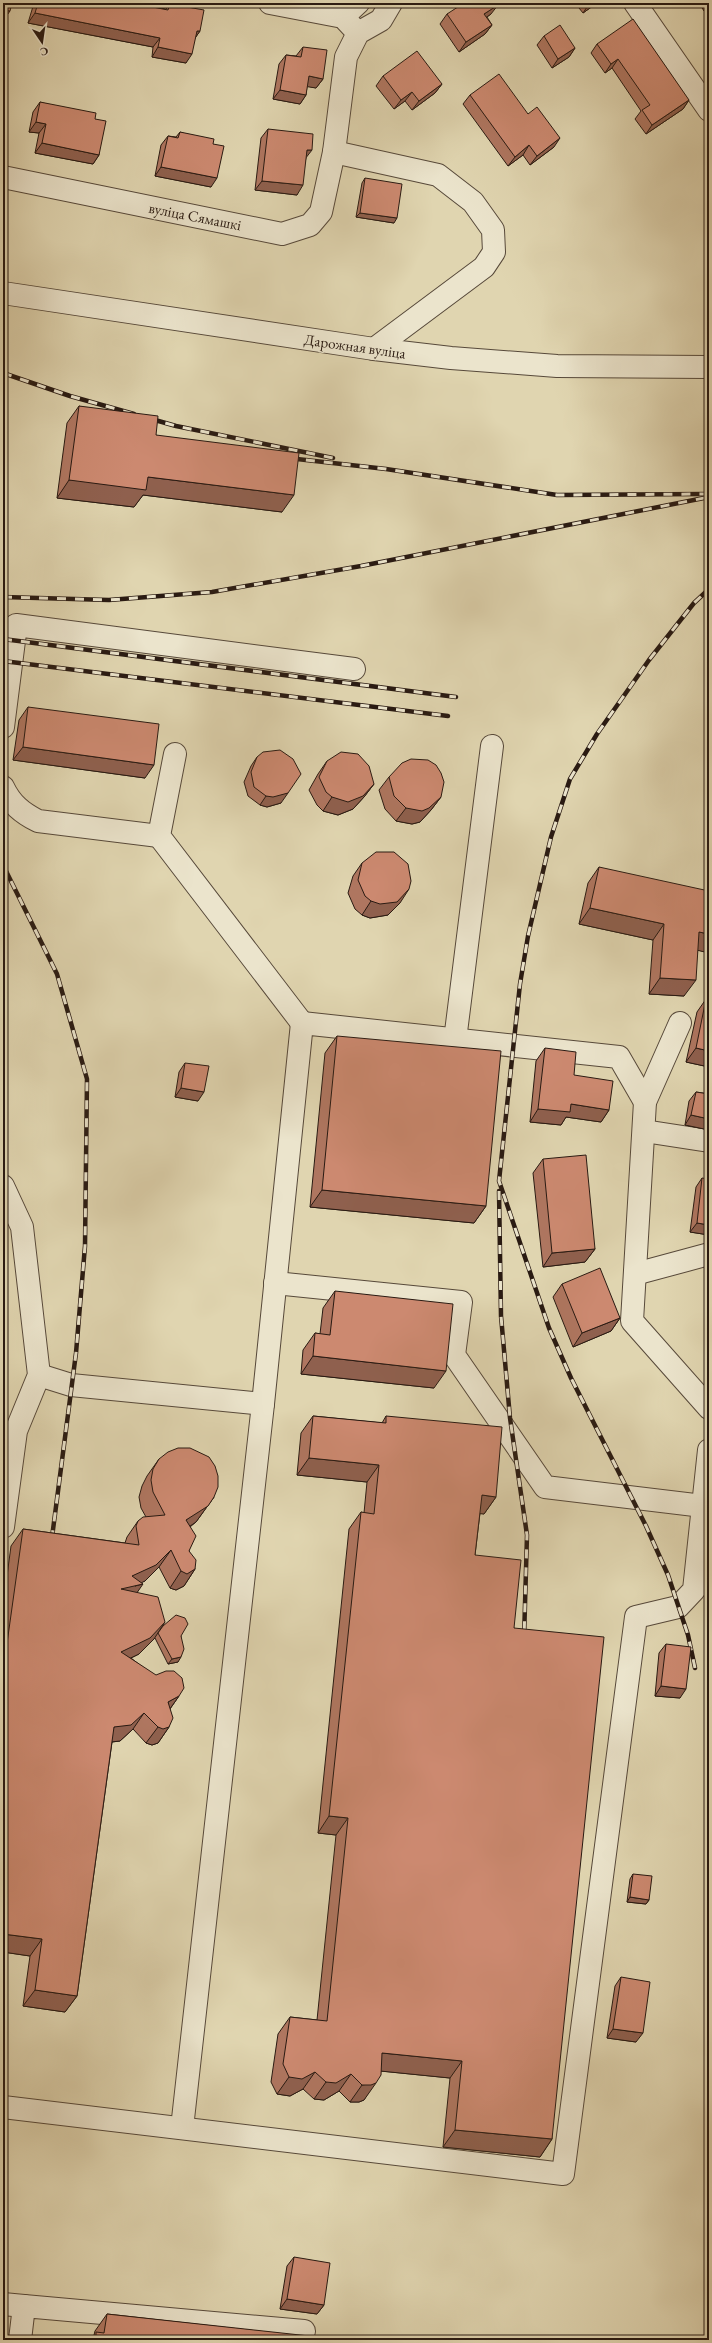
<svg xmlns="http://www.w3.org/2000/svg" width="712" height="2343" viewBox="0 0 712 2343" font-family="'EB Garamond',serif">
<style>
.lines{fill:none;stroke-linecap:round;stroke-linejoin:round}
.minor-casing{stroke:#57493a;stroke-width:24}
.minor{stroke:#ebe4cc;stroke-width:22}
.rail-casing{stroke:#291a12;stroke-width:4.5}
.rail{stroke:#ebe4cc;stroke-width:3;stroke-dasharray:9;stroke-linecap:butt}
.wall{fill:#af7660;stroke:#291a12}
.shaded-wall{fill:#8f604e;stroke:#291a12}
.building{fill:#cc8970;stroke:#291a12}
.labels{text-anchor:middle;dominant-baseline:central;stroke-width:3;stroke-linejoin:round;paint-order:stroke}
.street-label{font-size:15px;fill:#291a12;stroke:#ebe4cc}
</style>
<rect width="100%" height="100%" fill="#e0d5b0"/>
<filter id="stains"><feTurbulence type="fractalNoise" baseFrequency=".005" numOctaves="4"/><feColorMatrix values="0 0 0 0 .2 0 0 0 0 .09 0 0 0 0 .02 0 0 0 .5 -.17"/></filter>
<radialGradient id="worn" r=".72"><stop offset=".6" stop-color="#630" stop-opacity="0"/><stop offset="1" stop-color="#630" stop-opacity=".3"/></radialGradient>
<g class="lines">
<g class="minor-casing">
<g id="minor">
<polyline points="270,3 343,17 358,33"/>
<polyline points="635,3 709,110"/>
<polyline points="343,17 358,3"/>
<polyline points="334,152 438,175 473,202 493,230 494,252 484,267 374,349"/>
<polyline points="3,177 282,234 310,225 321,212 334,152 346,57 358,33 381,20 391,3"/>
<polyline points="3,293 374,349 451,358 557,366 709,367"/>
<polyline points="3,727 16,625 354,669"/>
<polyline points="175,754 159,836 302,1023"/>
<path d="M3 787C11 804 22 813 38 821L159 836"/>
<polyline points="680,1023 645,1102 632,1321 709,1408"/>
<polyline points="455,1040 492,746"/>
<polyline points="644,1131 709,1141"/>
<polyline points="3,1186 22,1227 39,1375 16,1431 3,1527"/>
<polyline points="635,1274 709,1254"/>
<polyline points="275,1283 461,1302 454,1355 545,1487 703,1506"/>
<polyline points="39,1375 71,1385 263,1404 302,1023 619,1057 645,1102"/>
<polyline points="3,2107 563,2174 636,1617 678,1607 694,1590 709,1450"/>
<polyline points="182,2128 263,1404"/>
<polyline points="3,2304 24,2306"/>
<polyline points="20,2340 24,2306 304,2331"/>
</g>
</g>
<use href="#minor" class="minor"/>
<g class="rail-casing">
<g id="rail">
<polyline points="3,373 70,396 134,414"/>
<polyline points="148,418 176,426 333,458"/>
<polyline points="288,458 386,469 557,495 705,494"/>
<polyline points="3,597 109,600 212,592 361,566 709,497"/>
<polyline points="3,639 456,697"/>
<polyline points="3,661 448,716"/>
<polyline points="3,865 57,974 87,1079 85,1246 76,1353 51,1545"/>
<polyline points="499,1191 501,1316 510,1418 527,1535 524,1639"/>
<polyline points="695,1668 688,1635 668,1575 646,1526 571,1378 549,1328 499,1181 520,984 528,936 551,837 570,779 597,734 649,660 694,603 709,589"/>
</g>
</g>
<use href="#rail" class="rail"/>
</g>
<g class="wall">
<polygon points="34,3 99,3 104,4 104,3 137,3 137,4 166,9 170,4 200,31 195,38 186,63 152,57 153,47 28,23"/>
<polygon points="575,3 597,3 583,13"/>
<polygon points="699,3 709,3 709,7 704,11"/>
<polygon points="447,14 491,14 487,17 492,25 485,34 459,52 440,24"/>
<polygon points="544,36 575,48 569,57 552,68 537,45"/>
<polygon points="597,44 689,100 683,109 646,134 635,119 641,111 612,68 605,73 591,53"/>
<polygon points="303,47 323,79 316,88 307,86 306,95 300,104 273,99 279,64 286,55 296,56"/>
<polygon points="383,76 442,84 435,93 412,110 405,101 394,109 376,86"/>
<polygon points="470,95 528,114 554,147 530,165 523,155 508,166 463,104"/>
<polygon points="40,102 95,119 99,155 93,164 35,153 39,133 29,132 33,112"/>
<polygon points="268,129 306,158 297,195 255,190 261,138"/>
<polygon points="180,132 213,144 211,187 155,176 161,145 168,136 176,137"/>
<polygon points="365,178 394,223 356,217 362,183"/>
<polygon points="79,406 156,435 282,512 143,495 134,507 57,498 67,423"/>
<polygon points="28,707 145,778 13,760 19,720"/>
<polygon points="257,757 281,803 267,807 260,805 248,796 244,782 251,766"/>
<polygon points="327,761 374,784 364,797 353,809 338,815 323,811 317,805 309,790 318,774"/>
<polygon points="389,777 441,797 431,810 420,822 412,824 396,821 385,809 379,790"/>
<polygon points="362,863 400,903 388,915 370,918 362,915 355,909 348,893 353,876"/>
<polygon points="599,867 709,953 698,950 684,996 649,994 653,940 579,924 588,883"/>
<polygon points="706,999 709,999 709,1067 686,1062 697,1012"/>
<polygon points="337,1036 486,1206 474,1223 310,1207 325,1053"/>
<polygon points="545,1048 609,1110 601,1122 566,1117 561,1125 530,1122 536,1061"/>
<polygon points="185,1063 198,1101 175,1097 179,1072"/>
<polygon points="696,1092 709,1094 709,1130 685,1125 689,1101"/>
<polygon points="543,1159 595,1249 585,1262 543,1267 533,1173"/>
<polygon points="702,1178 709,1235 690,1232 696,1187"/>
<polygon points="562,1284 620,1318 611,1331 573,1347 553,1297"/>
<polygon points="335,1291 434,1388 301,1374 303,1350 315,1333 320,1334 323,1308"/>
<polygon points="313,1416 382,1423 386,1416 496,1497 484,1514 480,1513 475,1555 514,1628 552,2139 540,2157 443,2147 450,2078 381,2071 364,2100 359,2102 350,2102 339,2091 324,2100 314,2099 303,2089 290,2096 277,2094 271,2082 278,2034 290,2017 317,2020 336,1835 318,1833 349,1529 361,1512 364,1513 367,1482 297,1475 301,1433"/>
<polygon points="159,1459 214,1497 196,1522 190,1527 189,1551 195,1569 184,1586 176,1590 170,1588 159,1567 145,1581 141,1582 137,1592 163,1626 181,1636 178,1662 168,1664 155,1638 139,1654 131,1658 179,1696 170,1709 169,1727 158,1743 152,1745 146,1743 133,1729 120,1741 112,1742 77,1996 65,2012 23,2006 30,1956 3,1952 3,1606 11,1546 23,1529 125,1543 127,1537 138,1521 146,1517 141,1508 139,1497 142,1486 147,1476"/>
<polygon points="666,1644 680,1698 655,1696 659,1653"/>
<polygon points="633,1874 649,1900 646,1904 627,1902 630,1879"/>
<polygon points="621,1977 636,2042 607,2038 615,1986"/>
<polygon points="294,2257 324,2305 317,2314 280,2309 287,2266"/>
<polygon points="107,2314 337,2340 91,2340 94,2335 95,2331"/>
</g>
<g class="shaded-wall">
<polygon points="591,3 597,3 583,13 589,4"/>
<polygon points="498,5 491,14 478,23 484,14"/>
<polygon points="709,5 709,7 704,11 707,6"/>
<polygon points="3,10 10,11 5,18 3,17"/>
<polygon points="35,13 160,38 153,47 28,23"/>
<polygon points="492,25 485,34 459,52 466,42"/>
<polygon points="197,31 200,31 193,41"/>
<polygon points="158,47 192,54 186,63 152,57"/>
<polygon points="575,48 569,57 552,68 558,59"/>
<polygon points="618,59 612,68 605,73 611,64"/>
<polygon points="309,76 323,79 316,88 303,86"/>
<polygon points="442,84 435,93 412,110 419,101"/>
<polygon points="280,90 306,95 300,104 273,99"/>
<polygon points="412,92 405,101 394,109 401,100"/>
<polygon points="689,100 683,109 646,134 652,125"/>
<polygon points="36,122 46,124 39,133 29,132"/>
<polygon points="560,138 554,147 530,165 537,156"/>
<polygon points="42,143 99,155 93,164 35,153"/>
<polygon points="529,145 523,155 508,166 515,157"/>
<polygon points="307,150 312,150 305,159"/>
<polygon points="161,167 217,178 211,187 155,176"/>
<polygon points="262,181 303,185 297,195 255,190"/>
<polygon points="360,213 397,218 394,223 356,217"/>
<polygon points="148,477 294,495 282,512 143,495 134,507 57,498 69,480"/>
<polygon points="23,747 154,765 145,778 13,760"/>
<polygon points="374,784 364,797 353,809 338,815 323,811 332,797"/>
<polygon points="288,793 281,803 267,807 260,805 266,796"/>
<polygon points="441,797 431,810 420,822 412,824 396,821 406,808"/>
<polygon points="409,889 400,903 388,915 370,918 362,915 371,901"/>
<polygon points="590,908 664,924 653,940 579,924"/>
<polygon points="699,932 709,934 709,953 688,948"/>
<polygon points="660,978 696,980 684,996 649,994"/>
<polygon points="696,1048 709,1051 709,1067 686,1062"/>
<polygon points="181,1088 204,1092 198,1101 175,1097"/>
<polygon points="571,1104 609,1110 601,1122 566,1117 561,1125 530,1122 538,1109"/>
<polygon points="691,1115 709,1119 709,1130 685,1125"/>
<polygon points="322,1190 486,1206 474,1223 310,1207"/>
<polygon points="697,1223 709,1225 709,1235 690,1232"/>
<polygon points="595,1249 585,1262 543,1267 552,1253"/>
<polygon points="620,1318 611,1331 573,1347 582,1333"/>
<polygon points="313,1356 446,1371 434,1388 301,1374"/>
<polygon points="309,1458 379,1465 367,1482 297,1475"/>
<polygon points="482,1495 496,1497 484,1514 470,1513"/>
<polygon points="214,1497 196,1522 174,1537 186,1520"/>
<polygon points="171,1550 159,1567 145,1581 135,1586 143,1584 132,1600 110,1605 132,1576"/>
<polygon points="195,1569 184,1586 176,1590 170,1588 181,1571"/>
<polygon points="165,1622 154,1639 139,1654 110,1668 121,1652"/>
<polygon points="181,1657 178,1662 168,1664 172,1659"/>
<polygon points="661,1686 686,1689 680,1698 655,1696"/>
<polygon points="179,1696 167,1713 168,1702"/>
<polygon points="144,1713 133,1729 120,1741 102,1743 114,1727"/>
<polygon points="158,1727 169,1727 158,1743 152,1745 146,1743"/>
<polygon points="329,1816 348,1818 336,1835 318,1833"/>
<polygon points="630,1897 649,1900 646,1904 627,1902"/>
<polygon points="3,1934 42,1939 30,1956 3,1952"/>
<polygon points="35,1990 77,1996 65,2012 23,2006"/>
<polygon points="613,2029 643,2033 636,2042 607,2038"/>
<polygon points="382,2053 462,2061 450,2078 370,2070"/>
<polygon points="315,2072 303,2089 290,2096 277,2094 289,2077"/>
<polygon points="351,2074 339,2091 324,2100 314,2099 326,2082"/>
<polygon points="376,2083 364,2100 359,2102 350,2102 362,2085"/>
<polygon points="455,2130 552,2139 540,2157 443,2147"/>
<polygon points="287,2299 324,2305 317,2314 280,2309"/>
</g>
<g class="building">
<polygon points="3,3 12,3 10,11 3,10"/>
<polygon points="38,3 99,3 108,5 108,3 137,3 137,4 168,10 170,4 204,10 200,31 197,31 192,54 158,47 160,38 35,13"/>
<polygon points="464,3 496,3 498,5 484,14 492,25 466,42 447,14"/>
<polygon points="705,3 709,3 709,5 707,6"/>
<polygon points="633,19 689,100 652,125 642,110 650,105 618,59 611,64 597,44"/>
<polygon points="560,25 575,48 558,59 544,36"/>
<polygon points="303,47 327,50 323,79 309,76 306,95 280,90 286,55 301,57"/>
<polygon points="417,51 442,84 419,101 412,92 401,100 383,76"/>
<polygon points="499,74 528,114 537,107 560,138 537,156 529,145 515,157 470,95"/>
<polygon points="40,102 96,113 95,119 106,121 99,155 42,143 46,124 36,122"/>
<polygon points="268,129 313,134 312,150 307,150 303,185 262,181"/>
<polygon points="180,132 214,139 213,144 224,146 217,178 161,167 168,136 178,138"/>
<polygon points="365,178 402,184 397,218 360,213"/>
<polygon points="79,406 158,416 156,435 299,453 294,495 148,477 146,490 69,480"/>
<polygon points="28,707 159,724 154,765 23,747"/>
<polygon points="280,750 293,759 301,774 288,793 273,797 266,796 254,787 251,772 257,757 263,752"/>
<polygon points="341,752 358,754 369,766 374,784 363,796 348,802 332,797 326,792 319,777 327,761"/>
<polygon points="411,759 428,760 436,765 441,773 444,782 441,797 429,808 422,811 406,808 394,796 389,777 402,763"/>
<polygon points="376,852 394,852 408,864 411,881 409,889 397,902 380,904 371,901 365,896 358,880 362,863"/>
<polygon points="599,867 709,891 709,934 699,932 696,980 660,978 664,924 590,908"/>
<polygon points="706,999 709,999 709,1051 696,1048"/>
<polygon points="337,1036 501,1051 486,1206 322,1190"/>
<polygon points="545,1048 576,1052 574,1075 613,1081 609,1110 571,1104 570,1112 538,1109"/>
<polygon points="185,1063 209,1066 204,1092 181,1088"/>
<polygon points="696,1092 709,1094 709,1119 691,1115"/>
<polygon points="586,1155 595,1249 552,1253 543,1159"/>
<polygon points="702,1178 709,1179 709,1225 697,1223"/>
<polygon points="600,1268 620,1318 582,1333 562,1284"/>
<polygon points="335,1291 453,1304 446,1371 313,1356 315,1333 330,1335"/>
<polygon points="313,1416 386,1423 386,1416 502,1427 496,1497 482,1495 475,1555 521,1560 514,1628 604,1637 552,2139 455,2130 462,2061 382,2053 381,2075 376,2083 371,2085 362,2085 351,2074 336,2083 326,2082 315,2072 302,2079 289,2077 283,2064 290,2017 327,2021 348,1818 329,1816 361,1512 374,1514 379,1465 309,1458"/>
<polygon points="178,1448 190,1448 209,1457 215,1466 218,1476 218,1487 214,1497 208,1506 186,1520 196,1536 189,1551 196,1560 195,1569 187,1574 181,1571 171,1550 156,1565 132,1576 143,1584 121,1589 158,1597 165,1622 150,1638 121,1652 156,1675 166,1671 174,1671 182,1678 184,1688 179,1696 168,1702 173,1718 169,1727 163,1729 158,1727 144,1713 131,1725 114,1727 77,1996 35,1990 42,1939 3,1934 3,1672 23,1529 139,1545 136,1526 138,1521 143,1517 165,1515 153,1492 151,1480 153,1469 159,1459 168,1452"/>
<polygon points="176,1615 185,1618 188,1624 181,1636 184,1649 181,1657 172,1659 158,1633 163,1626"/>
<polygon points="666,1644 691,1647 686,1689 661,1686"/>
<polygon points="633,1874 652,1876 649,1900 630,1897"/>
<polygon points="621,1977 650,1982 643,2033 613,2029"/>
<polygon points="294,2257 330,2263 324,2305 287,2299"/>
<polygon points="107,2314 337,2339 337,2340 96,2340 96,2332 104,2333"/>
</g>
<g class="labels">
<g class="street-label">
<text transform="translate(195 216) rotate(11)">вуліца Сямашкі</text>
<text transform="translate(355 346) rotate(8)">Дарожная вуліца</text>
</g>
</g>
<rect width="712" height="2343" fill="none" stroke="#e0d5b0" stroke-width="16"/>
<rect x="4" y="4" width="704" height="2335" fill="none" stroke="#291a12" stroke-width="2"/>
<rect x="8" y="8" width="696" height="2327" fill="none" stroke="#291a12"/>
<g transform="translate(42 42) rotate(167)" stroke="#ebe4cc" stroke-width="3" paint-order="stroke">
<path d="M0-3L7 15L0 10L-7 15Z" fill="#291a12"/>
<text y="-6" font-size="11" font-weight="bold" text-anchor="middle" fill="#291a12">С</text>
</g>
<rect width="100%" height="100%" filter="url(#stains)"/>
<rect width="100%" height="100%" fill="url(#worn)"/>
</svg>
